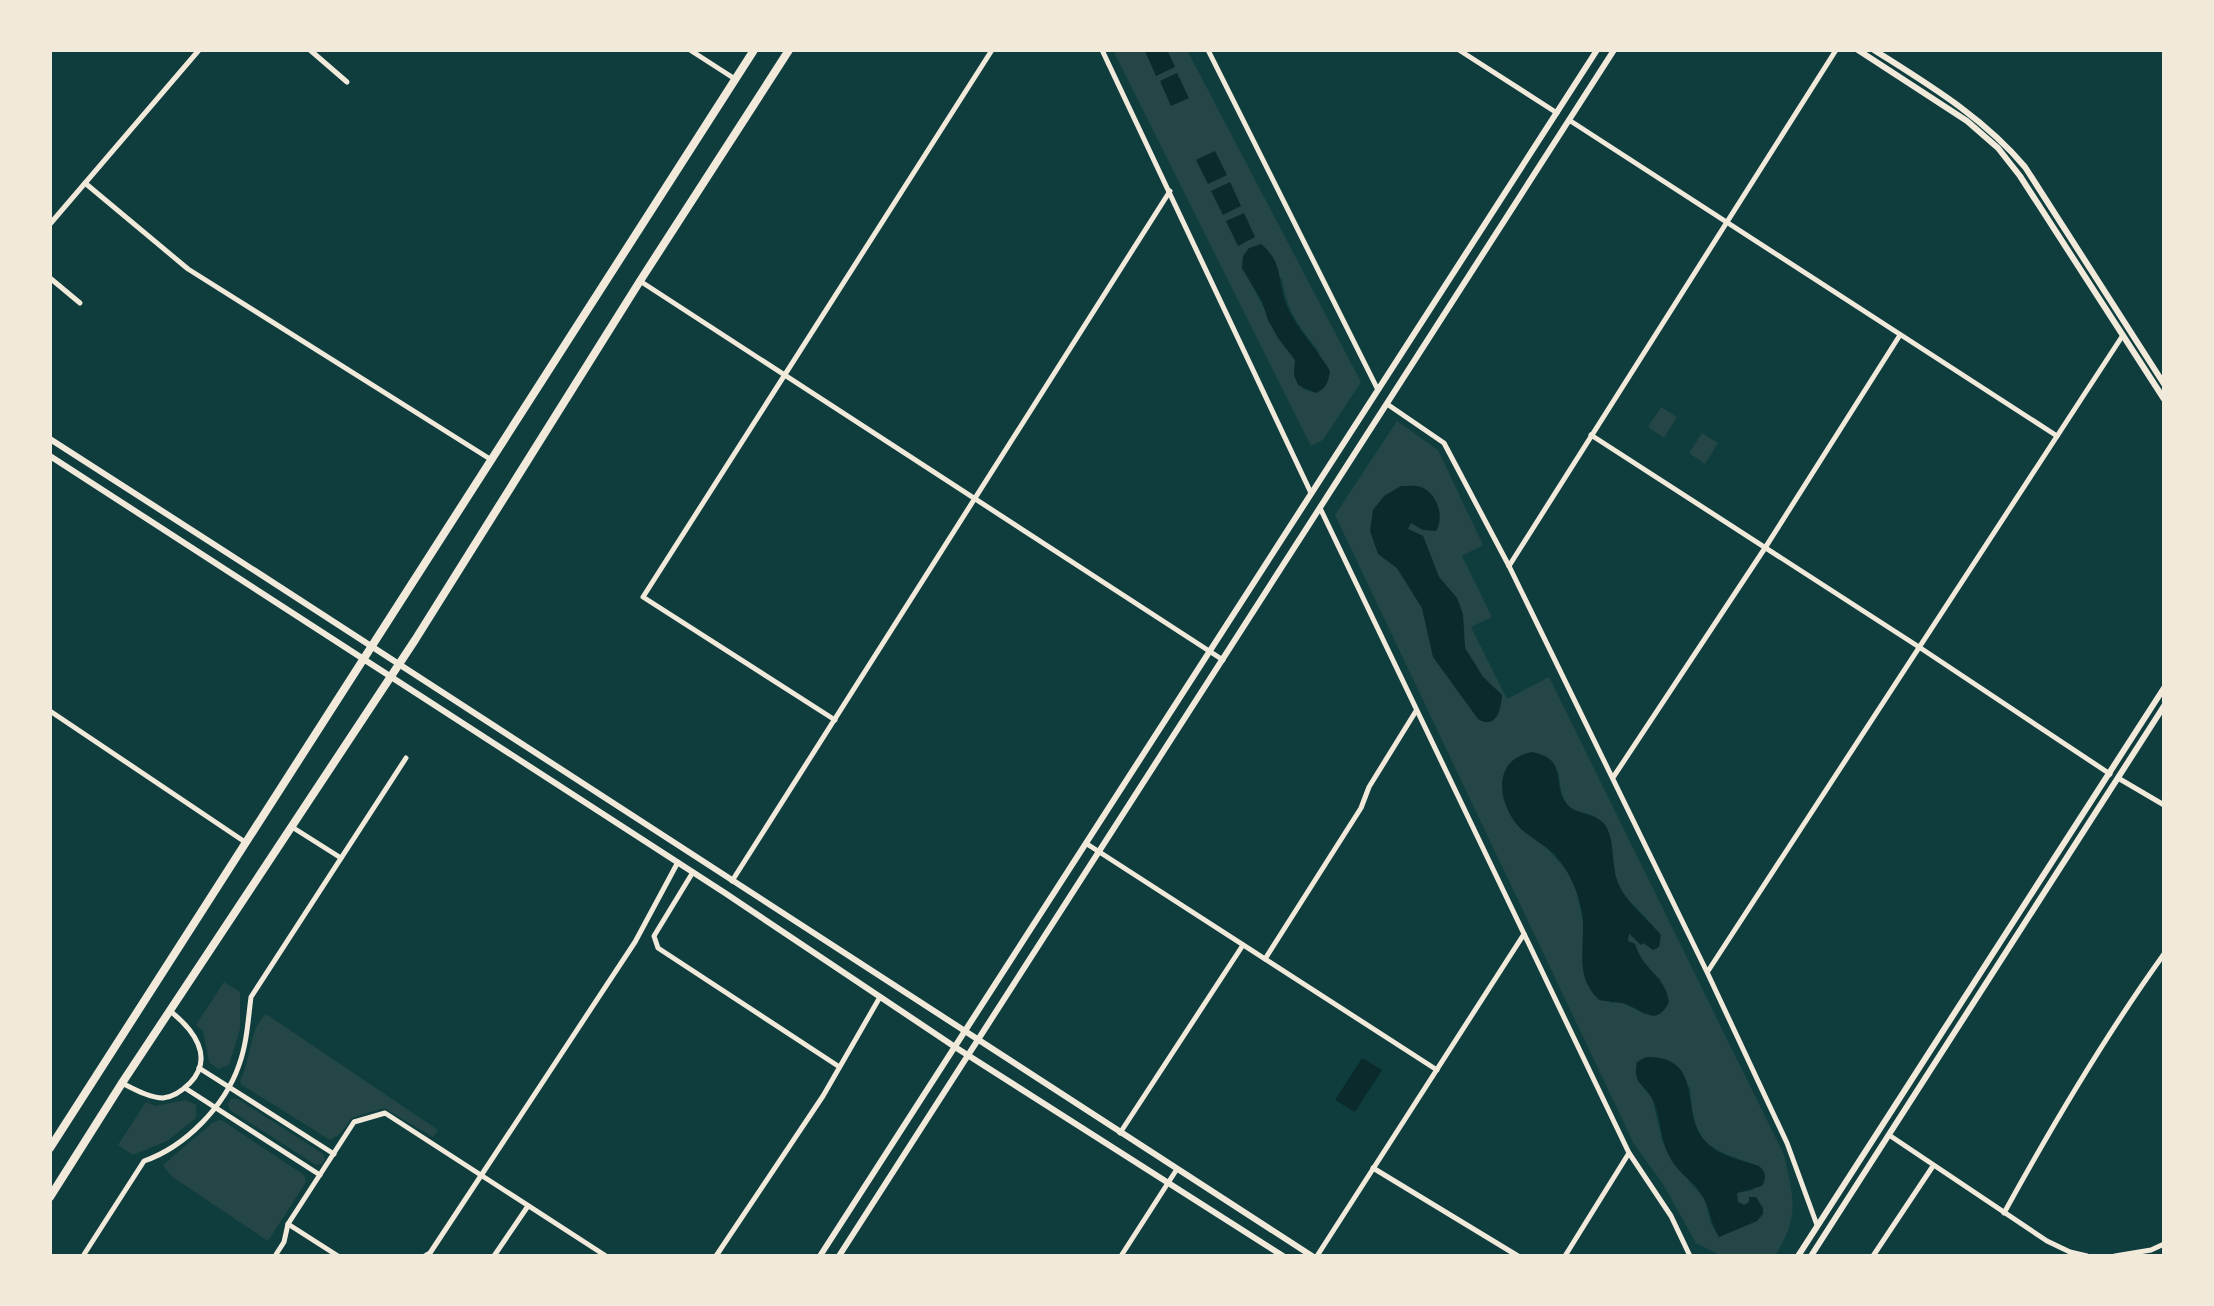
<svg xmlns="http://www.w3.org/2000/svg" width="2214" height="1306" viewBox="0 0 2214 1306" font-family="Georgia,serif">
<style>
.green{fill:#244646;fill-rule:evenodd}
.water{fill:#0a2a2b}
.lines{fill:none;stroke-linecap:round;stroke-linejoin:round}
.minor{stroke:#f1e9da;stroke-width:5}
.tertiary{stroke:#f1e9da;stroke-width:6}
.primary{stroke:#f1e9da;stroke-width:8}
</style>
<rect width="100%" height="100%" fill="#0f3d3e"/>
<g class="green">
<path d="M1113 50H1147L1174 67 1167 50H1187L1361 382 1323 440 1311 446ZM1242 268 1282 278C1286 311 1299 326 1319 352L1316 393 1303 389 1294 375 1295 360C1273 331 1261 299 1242 268Z"/>
<polygon points="1661,407 1677,417 1664,438 1648,427"/>
<path d="M1397 421 1438 450 1483 545 1462 556 1492 617 1471 627 1507 699 1549 677 1784 1155C1794 1199 1800 1216 1775 1256H1722L1696 1243 1663 1184 1634 1144 1335 515ZM1401 486 1411 523 1408 529 1423 536 1439 577 1457 598 1465 648 1483 677 1502 695 1498 716 1427 627 1422 608 1397 568ZM1558 771C1560 780 1560 793 1565 801 1573 816 1591 809 1601 822 1614 839 1610 861 1617 881 1623 897 1636 907 1647 919L1641 945 1628 933V941L1635 944 1644 966 1661 980 1645 1014 1621 1002 1610 1003 1583 936V921L1576 890 1568 872 1546 847 1519 827ZM1637 1080 1690 1087C1694 1146 1707 1148 1759 1166L1753 1190 1737 1193 1738 1202 1745 1205 1749 1202 1719 1236 1711 1224 1705 1199 1672 1162 1662 1140 1652 1098Z"/>
<polygon points="1702,433 1718,443 1705,464 1689,453"/>
<polygon points="224,982 240,992 240,1029 229,1065 218,1069 209,1062 203,1031 196,1025"/>
<path d="M266 1014 438 1130 433 1137 384 1108 352 1118 340 1134 330 1140 242 1085 240 1081C251 1061 249 1028 266 1014Z"/>
<polygon points="231,1099 238,1099 323,1154 325,1159 322,1164 316,1165 230,1110 228,1104"/>
<polygon points="186,1100 196,1105 196,1118 167,1141 133,1155 118,1145 146,1102 155,1106"/>
<polygon points="219,1120 223,1121 304,1175 306,1182 268,1241 171,1176 163,1165 212,1123"/>
</g>
<g class="water">
<polygon points="1167,50 1175,67 1156,76 1145,51"/>
<polygon points="1177,73 1189,98 1171,106 1160,81"/>
<polygon points="1215,151 1227,175 1208,184 1196,160"/>
<polygon points="1230,182 1241,206 1223,215 1211,191"/>
<polygon points="1244,213 1255,237 1238,246 1226,221"/>
<path d="M1261 244C1283 263 1277 277 1285 301 1293 326 1317 348 1330 371 1328 382 1327 388 1316 393L1298 385 1294 375 1295 360 1278 338 1268 320 1262 301 1242 268 1243 256 1249 248Z"/>
<path d="M1401 486C1406 486 1416 485 1421 487 1437 493 1445 517 1436 531L1423 530 1411 523 1408 529 1423 536 1439 577 1457 598 1463 614 1465 648 1483 677 1502 695C1501 710 1496 730 1478 719L1433 657 1422 608 1397 568 1378 554 1370 531 1373 510 1384 496Z"/>
<path d="M1532 752C1569 760 1551 781 1566 803 1576 817 1598 811 1607 828 1615 844 1611 865 1618 883 1626 903 1647 918 1661 935L1659 947 1653 950 1643 943 1641 945 1629 933 1628 941 1635 944C1643 971 1665 975 1669 1002 1656 1028 1644 1010 1625 1004 1617 1001 1608 1002 1599 1000 1575 977 1584 952 1583 924 1583 912 1579 898 1575 888 1570 876 1564 865 1556 856 1545 845 1532 839 1521 829 1497 805 1491 759 1532 752Z"/>
<path d="M1646 1057C1706 1057 1679 1110 1704 1140 1717 1156 1741 1160 1759 1166 1767 1173 1766 1178 1762 1186L1737 1193 1738 1202 1744 1205 1749 1202V1197H1756L1763 1208V1214L1757 1221 1719 1237C1711 1224 1710 1209 1703 1197 1695 1182 1679 1174 1671 1159 1659 1139 1662 1119 1653 1100 1645 1083 1632 1085 1637 1062Z"/>
<polygon points="1362,1058 1382,1070 1355,1112 1335,1100"/>
</g>
<g class="lines">
<g class="minor">
<polyline points="310,50 347,82"/>
<polyline points="690,50 735,79"/>
<polyline points="1102,50 1311,493"/>
<polyline points="1208,50 1378,390"/>
<polyline points="1459,50 1557,113"/>
<polyline points="1569,120 2057,436"/>
<polyline points="85,183 188,269 490,459"/>
<polyline points="50,224 199,50"/>
<polyline points="50,278 80,303"/>
<polyline points="640,281 1223,660"/>
<polyline points="1387,404 1444,443 1509,566 1707,972 1787,1143 1817,1225"/>
<polyline points="1591,435 1919,647 2110,774"/>
<polyline points="1320,508 1629,1153 1671,1216 1690,1256"/>
<polyline points="1509,566 1836,50"/>
<polyline points="50,711 245,842"/>
<polyline points="835,720 643,597 992,50"/>
<polyline points="1614,776 1765,548 1900,335"/>
<polyline points="2118,778 2164,805"/>
<polyline points="292,827 341,858"/>
<polyline points="1087,844 1437,1070"/>
<polyline points="693,872 654,936 658,948 838,1066"/>
<polyline points="732,881 1170,191"/>
<polyline points="1265,959 1361,808 1369,787 1416,711"/>
<polyline points="1708,971 2123,335"/>
<polyline points="199,1068 334,1154"/>
<path d="M122 1083C134 1089 150 1098 163 1098 174 1097 182 1091 190 1083 215 1057 193 1029 170 1011"/>
<polyline points="185,1088 320,1175"/>
<polyline points="1120,1133 1243,945"/>
<polyline points="1889,1135 2047,1241 2070,1252 2087,1256"/>
<polyline points="1373,1168 1518,1256"/>
<path d="M2004 1213C2053 1124 2105 1036 2164 954"/>
<polyline points="288,1224 338,1256"/>
<path d="M83 1256 144 1161C185 1147 225 1106 239 1065 247 1043 248 1020 251 997L406 758"/>
<polyline points="275,1256 284,1242 288,1224 354,1122 385,1113 606,1256"/>
<polyline points="425,1256 430,1253 635,942 678,862"/>
<polyline points="494,1256 528,1206"/>
<polyline points="716,1256 823,1096 880,997"/>
<polyline points="1121,1256 1177,1169"/>
<polyline points="1317,1256 1524,934"/>
<polyline points="1565,1256 1629,1153"/>
<polyline points="1873,1256 1933,1166"/>
<polyline points="2115,1256 2151,1250 2164,1244"/>
</g>
<g class="tertiary">
<polyline points="1858,50 1967,121 1998,148 2020,176 2164,399"/>
<path d="M1874 50C1929 85 1983 117 2025 167L2164 384"/>
<path d="M50 439C472 709 890 985 1312 1256"/>
<polyline points="50,456 725,893 955,1047 1283,1256"/>
<polyline points="820,1256 1597,50"/>
<polyline points="839,1256 1614,50"/>
<polyline points="1798,1256 2164,688"/>
<polyline points="1811,1256 2164,706"/>
</g>
<g class="primary">
<polyline points="50,1148 754,50"/>
<polyline points="50,1197 122,1083 415,640 640,281 789,50"/>
</g>
</g>
<rect width="2214" height="1306" fill="none" stroke="#f1e9da" stroke-width="104"/>
</svg>
